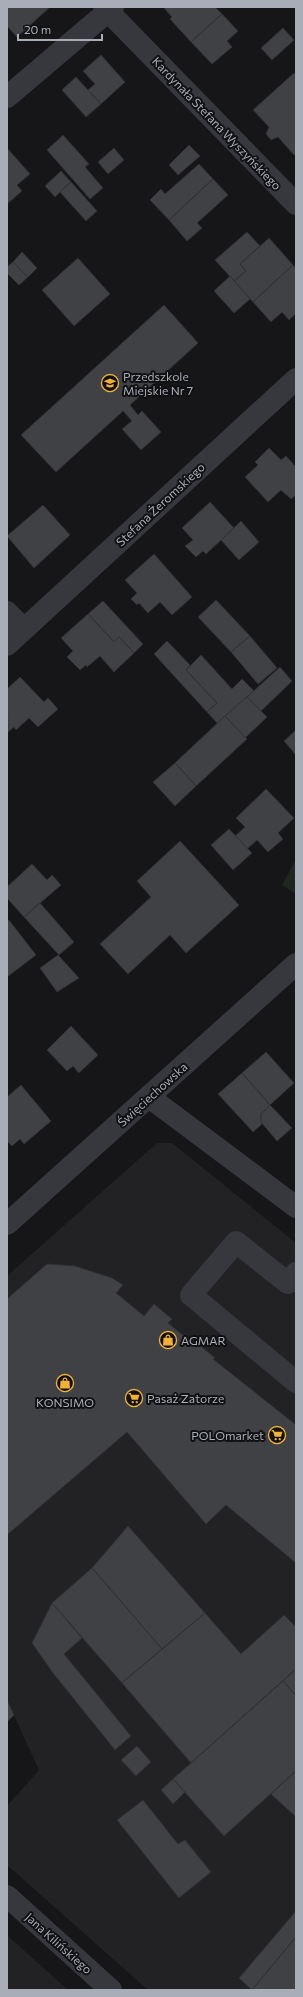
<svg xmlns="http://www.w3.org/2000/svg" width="303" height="1997" viewBox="0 0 303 1997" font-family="Commissioner,sans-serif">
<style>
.built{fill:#222225}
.green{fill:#1e261f}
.building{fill:#404145;stroke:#303034}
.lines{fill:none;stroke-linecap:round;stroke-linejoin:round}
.minor{stroke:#37383d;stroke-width:22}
.labels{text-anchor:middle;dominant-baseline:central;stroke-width:4;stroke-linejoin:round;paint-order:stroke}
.street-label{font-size:12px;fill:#a8adb8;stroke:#111113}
.poi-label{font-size:12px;fill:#a8adb8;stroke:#111113;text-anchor:start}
</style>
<rect width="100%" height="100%" fill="#161618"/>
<g class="built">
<polygon points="157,1143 172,1143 296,1243 296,1990 148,1990 7,1865 7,1806 39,1770 7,1700 7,1276"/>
<polygon points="7,1935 68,1990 7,1990"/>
</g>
<polygon class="green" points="296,859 296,894 282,885"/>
<g class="building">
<polygon points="7,7 50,7 17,37 7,26"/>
<polygon points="163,7 215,7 222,14 191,42 170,19 172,17"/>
<polygon points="222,14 238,31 227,41 232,47 212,64 191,42"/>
<polygon points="283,28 294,40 272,60 261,48"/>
<polygon points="101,55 125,82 101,104 88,90 95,84 83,71"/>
<polygon points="294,73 296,76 296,153 294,155 278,137 271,140 266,134 269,127 253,110"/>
<polygon points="76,77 101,104 86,117 62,90"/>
<polygon points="63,135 89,164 85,167 103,188 90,199 47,150"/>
<polygon points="189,145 200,156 178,175 169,165"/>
<polygon points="7,148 30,174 17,185 22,191 7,204"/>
<polygon points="114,148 124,160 108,174 98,162"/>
<polygon points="199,164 213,179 169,220 150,200 161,189 165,194"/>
<polygon points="61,171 71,182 55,197 45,186"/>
<polygon points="213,179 228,195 197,223 202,228 187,241 169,220"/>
<polygon points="71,182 97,211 86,221 60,192"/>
<polygon points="247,232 260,246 240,264 246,271 234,281 215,260"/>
<polygon points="269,238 293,265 253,302 234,281 246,271 240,264"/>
<polygon points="22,252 37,268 28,277 13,262"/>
<polygon points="78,258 110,294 74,326 42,290"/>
<polygon points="13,262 28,277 19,285 7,273 7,267"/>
<polygon points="293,265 296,269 296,313 289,320 282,312 271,322 253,302"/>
<polygon points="230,276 250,299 234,313 214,291"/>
<polygon points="164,305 198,343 130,405 138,415 142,411 161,432 141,450 122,429 132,421 123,411 56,472 21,435"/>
<polygon points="269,448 281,460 286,456 296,467 296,495 291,499 281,490 268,502 245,477 258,465 255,462"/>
<polygon points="210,502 234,528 206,554 203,551 196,557 185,546 193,540 182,528"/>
<polygon points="43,505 70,535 34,568 7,536"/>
<polygon points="241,521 259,542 239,560 221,540"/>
<polygon points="154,554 192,597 172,615 160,602 148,613 139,603 137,605 131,599 137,593 125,580"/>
<polygon points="216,600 250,636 231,652 198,617"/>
<polygon points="103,601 143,644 134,653 119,637 114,642 88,614"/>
<polygon points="88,614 114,642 119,637 134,653 114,672 100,656 87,667 86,665 80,670 67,657 73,651 61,638"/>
<polygon points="250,636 277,668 258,684 231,652"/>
<polygon points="167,641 190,665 186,670 217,703 207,712 154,654"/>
<polygon points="201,655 232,689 242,679 254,691 218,724 207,712 217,703 186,670"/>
<polygon points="280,667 292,681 260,712 247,697"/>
<polygon points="20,677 44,702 48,698 58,709 38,727 29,718 16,730 14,727 8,732 7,689"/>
<polygon points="247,697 267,717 245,738 225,716"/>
<polygon points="225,716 247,739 196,786 175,763"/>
<polygon points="296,730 296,755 284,741"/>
<polygon points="175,763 196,786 175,806 153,782"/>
<polygon points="266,789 294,818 278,833 283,839 268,852 257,840 247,849 235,836 245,827 236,818"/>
<polygon points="229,829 252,853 233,870 211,845"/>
<polygon points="180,841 239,905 186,953 170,935 128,974 100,944 151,897 137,881"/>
<polygon points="32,864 47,880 52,875 61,885 24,917 7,898 7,887"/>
<polygon points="40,903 74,942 59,955 24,917"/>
<polygon points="9,920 36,955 7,977 7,922"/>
<polygon points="58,955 79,978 57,992 40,968"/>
<polygon points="71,1026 98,1055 79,1073 73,1066 67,1071 47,1050"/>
<polygon points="266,1052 294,1083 270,1105 242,1073"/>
<polygon points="242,1073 270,1105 261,1114 262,1124 253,1132 218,1094"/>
<polygon points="21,1085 51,1121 24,1144 20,1139 12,1146 7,1141 7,1097"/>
<polygon points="270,1105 292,1128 277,1141 261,1122 261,1114"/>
<polygon points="47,1264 75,1266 112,1278 123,1285 116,1293 144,1316 154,1304 172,1319 168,1323 196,1346 197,1343 215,1358 213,1359 296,1425 296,1563 226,1505 206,1524 127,1432 7,1535 7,1299"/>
<polygon points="128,1526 205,1613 162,1649 92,1568"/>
<polygon points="92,1568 162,1649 122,1683 52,1603"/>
<polygon points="52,1603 82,1638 64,1654 131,1736 115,1750 53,1673 32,1643"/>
<polygon points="205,1613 241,1654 284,1615 296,1627 296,1669 191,1763 122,1683"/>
<polygon points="296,1669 296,1696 283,1681"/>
<polygon points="283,1681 296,1696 296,1771 224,1836 173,1779"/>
<polygon points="7,1700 14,1715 7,1722"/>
<polygon points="137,1746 151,1762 136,1776 121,1760"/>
<polygon points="296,1771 296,1817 271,1794"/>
<polygon points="173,1779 185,1792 173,1804 161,1790"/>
<polygon points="143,1800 178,1844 185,1840 211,1872 179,1898 117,1820"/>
<polygon points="296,1911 296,1937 252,1990 239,1978"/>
<polygon points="296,1937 296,1990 251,1990 252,1990"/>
</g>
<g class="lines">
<g class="minor">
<polyline points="104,7 296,204"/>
<polyline points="7,97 113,7"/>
<polyline points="7,612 24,629"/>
<polyline points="7,645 296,379"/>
<polyline points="149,1097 296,1207"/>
<polyline points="7,1224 296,964"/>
<polyline points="296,1273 288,1283 236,1242 191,1295 296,1382"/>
<polyline points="7,1896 111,1990"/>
</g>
</g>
<defs>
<g id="school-ring" transform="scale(0.9)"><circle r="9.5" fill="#111113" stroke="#f2b134" stroke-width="1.5"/><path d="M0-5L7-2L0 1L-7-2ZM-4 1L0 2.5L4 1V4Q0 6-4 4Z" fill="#f2b134"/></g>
<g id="shop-ring" transform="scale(0.9)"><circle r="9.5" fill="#111113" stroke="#f2b134" stroke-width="1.5"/><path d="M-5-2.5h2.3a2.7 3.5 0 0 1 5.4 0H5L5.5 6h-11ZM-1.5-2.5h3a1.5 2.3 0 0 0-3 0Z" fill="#f2b134"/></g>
<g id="supermarket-ring" transform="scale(0.9)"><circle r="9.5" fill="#111113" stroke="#f2b134" stroke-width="1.5"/><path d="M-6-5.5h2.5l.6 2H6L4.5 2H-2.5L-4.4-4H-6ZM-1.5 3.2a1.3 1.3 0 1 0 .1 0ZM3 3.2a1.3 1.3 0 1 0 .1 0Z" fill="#f2b134"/></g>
</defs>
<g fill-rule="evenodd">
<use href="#school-ring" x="110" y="383"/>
<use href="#shop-ring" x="168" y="1340"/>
<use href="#shop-ring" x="65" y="1383"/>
<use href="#supermarket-ring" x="134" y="1398"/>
<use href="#supermarket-ring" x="277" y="1435"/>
</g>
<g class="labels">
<g class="street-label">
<text transform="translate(217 123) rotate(46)">Kardynała Stefana Wyszyńskiego</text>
<text transform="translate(160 504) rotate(-43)">Stefana Żeromskiego</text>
<text transform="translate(152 1094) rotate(-42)">Święciechowska</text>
<text transform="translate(59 1943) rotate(42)">Jana Kilińskiego</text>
</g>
<g class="poi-label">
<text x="123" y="376">Przedszkole<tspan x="123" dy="14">Miejskie Nr 7</tspan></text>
<text x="181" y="1340">AGMAR</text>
<text x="147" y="1398">Pasaż Zatorze</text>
<text x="65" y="1402" text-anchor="middle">KONSIMO</text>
<text x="264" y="1435" text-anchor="end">POLOmarket</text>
</g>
</g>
<rect width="303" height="1997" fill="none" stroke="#a8adb8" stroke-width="16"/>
<path d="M18 34v6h84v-6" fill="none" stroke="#a8adb8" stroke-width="2"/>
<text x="24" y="34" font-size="12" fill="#a8adb8" stroke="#111113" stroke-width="3" paint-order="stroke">20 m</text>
</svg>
